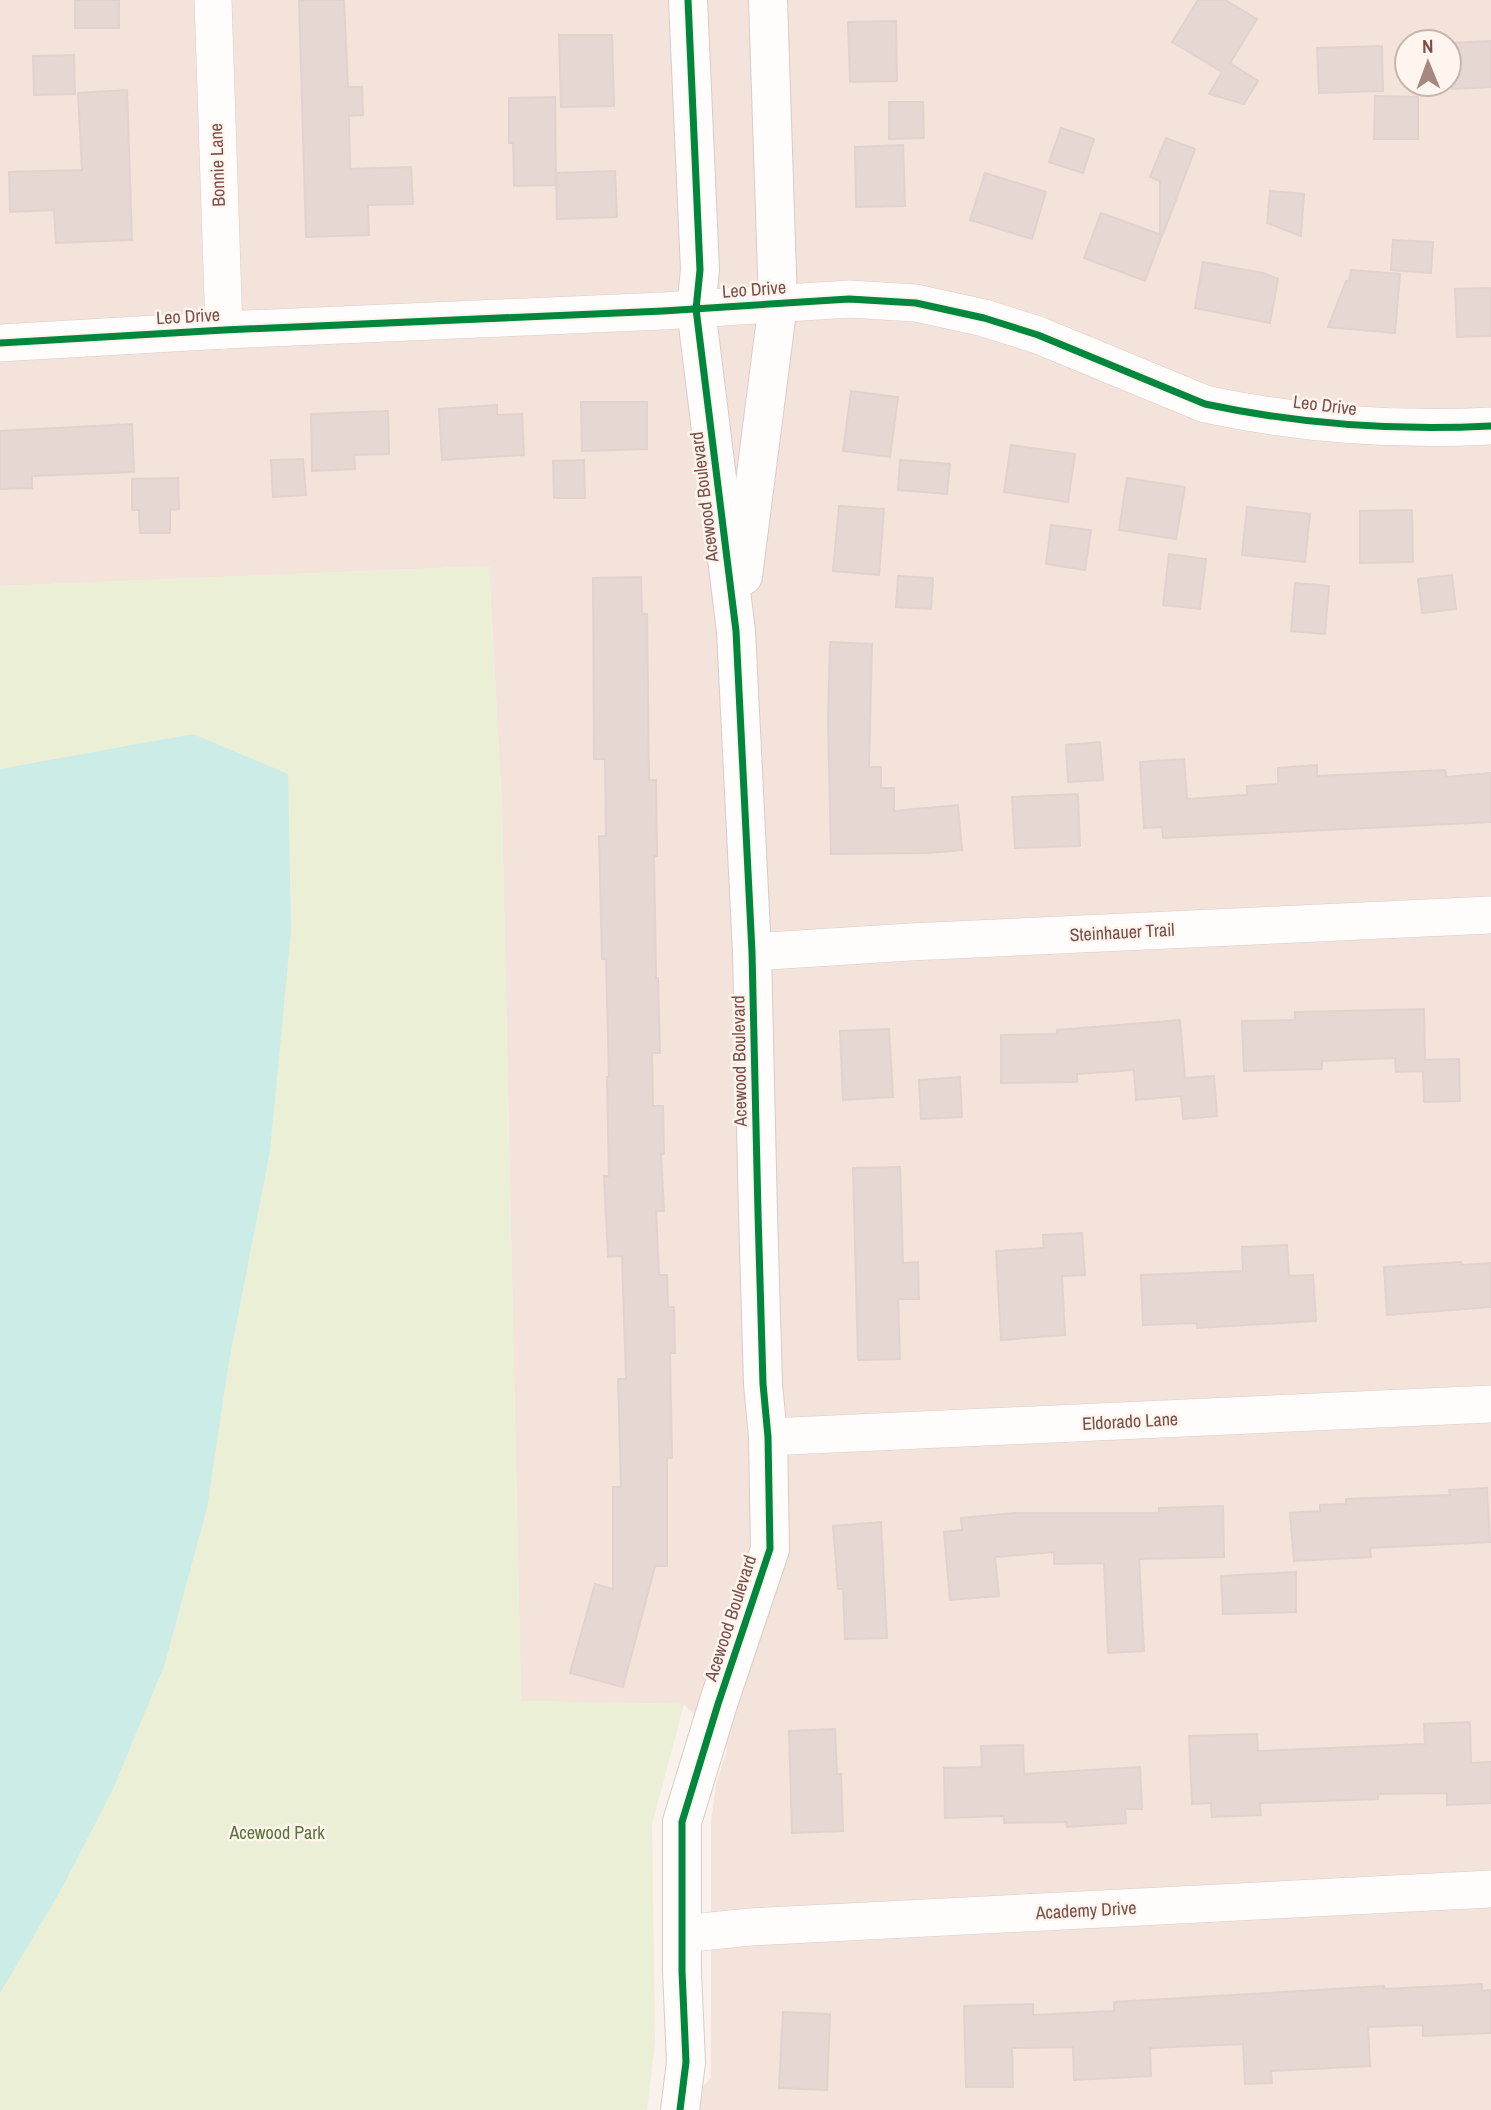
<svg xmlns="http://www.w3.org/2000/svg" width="1491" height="2110" viewBox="0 0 1491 2110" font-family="'Archivo Narrow',sans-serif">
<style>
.residential{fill:#f3e3da;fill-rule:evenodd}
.green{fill:#eaefd5}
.water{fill:#ccece8}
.building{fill:#e6d7d3;stroke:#e2d2ce;stroke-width:2}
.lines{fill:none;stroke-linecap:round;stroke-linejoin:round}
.minor-casing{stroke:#d8ccc8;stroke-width:38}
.tertiary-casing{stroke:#d8ccc8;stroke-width:40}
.minor{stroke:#fefdfc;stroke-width:37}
.tertiary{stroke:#fefdfc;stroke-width:38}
.cycleway-casing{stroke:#fff5ef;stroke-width:11}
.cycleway{stroke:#00873e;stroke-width:7}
.labels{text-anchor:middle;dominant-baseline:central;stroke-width:5;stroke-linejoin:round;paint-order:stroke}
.street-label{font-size:18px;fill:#7a4f48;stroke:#fff5ef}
.park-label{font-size:18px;fill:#58753a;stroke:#fff5ef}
</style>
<rect width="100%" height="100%" fill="#f9f1ec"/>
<path class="residential" d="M0 0H1491V2110H685L711 2077V1823L716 1785 727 1750 684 1704 521 1701 502 809 489 566 0 586ZM1407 42H1449V84H1407Z"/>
<polygon class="green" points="489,566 502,809 521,1701 684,1704 652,1824 655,2043 647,2110 0,2110 0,586"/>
<polygon class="water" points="193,734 288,774 291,931 270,1151 229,1361 207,1508 164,1666 113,1789 62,1888 0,1993 0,769"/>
<g class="building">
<rect x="75" y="0" width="44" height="28"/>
<polygon points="299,0 344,0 348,87 362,87 363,115 349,116 350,169 411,167 413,204 368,205 369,235 306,237"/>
<polygon points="1198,0 1225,0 1257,19 1230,63 1258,81 1244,104 1209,94 1222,72 1172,42"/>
<polygon points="896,21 897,81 850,82 848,22"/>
<polygon points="559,35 612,35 614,106 561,107"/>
<polygon points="1491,41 1491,87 1452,89 1450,43"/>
<polygon points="1382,46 1383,91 1319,93 1317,48"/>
<polygon points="74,55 75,94 34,95 33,56"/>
<polygon points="127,90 132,240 56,243 54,210 10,212 9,172 82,170 78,93"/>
<polygon points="1375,96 1418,97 1418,139 1374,139"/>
<polygon points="555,97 556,185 514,186 513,143 509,143 509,98"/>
<polygon points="889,102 923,102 924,138 889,139"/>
<polygon points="1061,128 1094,139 1083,173 1049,162"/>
<polygon points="1166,138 1195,149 1163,234 1160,233 1160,181 1150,177"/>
<polygon points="903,145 905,206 856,207 855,147"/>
<polygon points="615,171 617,217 557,219 556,173"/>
<polygon points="985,173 1046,192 1032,239 970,220"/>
<polygon points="1270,191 1304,194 1301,236 1267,223"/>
<polygon points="1101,213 1162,235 1145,281 1084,258"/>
<polygon points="1393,240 1433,242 1431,273 1391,270"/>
<polygon points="1203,262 1263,273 1278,279 1270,323 1195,308"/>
<polygon points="1351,270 1400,274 1395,333 1328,327 1346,281 1349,281"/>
<polygon points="1491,288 1491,336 1457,337 1455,289"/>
<polygon points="851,391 898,397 890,457 843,451"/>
<polygon points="581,402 647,402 647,449 582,451"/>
<polygon points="497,405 497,415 522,414 524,455 442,460 439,409"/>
<polygon points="388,411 389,454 354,455 355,469 312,471 311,414"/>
<polygon points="132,424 134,472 32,476 32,488 0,489 0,431"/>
<polygon points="1011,445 1075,454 1068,502 1004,492"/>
<polygon points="303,459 306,495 273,497 271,460"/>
<polygon points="584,460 585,498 554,498 553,461"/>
<polygon points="900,460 950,464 947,494 898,490"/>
<polygon points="178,478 179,509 170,510 170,533 140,533 139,510 132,510 132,479"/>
<polygon points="1127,478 1185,487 1176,539 1119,530"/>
<polygon points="839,506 884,509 879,575 833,571"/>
<polygon points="1247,507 1310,514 1305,562 1242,555"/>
<polygon points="1412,510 1413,562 1360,563 1360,511"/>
<polygon points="1051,525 1091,530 1085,570 1046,564"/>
<polygon points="1169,554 1206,559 1200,609 1163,605"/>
<polygon points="1452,575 1456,609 1422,613 1418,579"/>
<polygon points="898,576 933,578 931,609 896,607"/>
<polygon points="641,577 642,614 647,614 649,780 656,780 657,856 654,856 656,978 658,978 660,1053 652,1053 653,1106 663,1106 664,1154 661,1154 664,1211 656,1211 659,1275 667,1275 668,1307 674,1307 675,1353 670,1353 672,1458 667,1458 667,1566 655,1566 623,1687 570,1673 595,1584 613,1589 613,1487 621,1487 618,1379 626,1379 622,1256 608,1257 604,1176 609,1176 607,1077 609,1077 606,959 602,959 599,836 606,836 605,759 594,759 593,578"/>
<polygon points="1295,583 1329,586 1325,634 1291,631"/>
<polygon points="830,642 872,644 869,767 881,767 881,788 894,788 894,811 958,805 962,850 929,853 831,854 828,722"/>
<polygon points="1100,742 1103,780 1068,782 1066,745"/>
<polygon points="1184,759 1187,799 1247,795 1247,786 1278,784 1278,768 1317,765 1317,776 1445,770 1446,777 1491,773 1491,822 1163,838 1162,827 1144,828 1140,762"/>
<polygon points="1078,794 1080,846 1015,848 1012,797"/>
<polygon points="1424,1009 1425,1060 1459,1059 1460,1101 1424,1102 1423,1071 1396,1072 1395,1058 1322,1061 1322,1069 1244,1071 1242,1021 1295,1020 1295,1012"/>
<polygon points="1180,1020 1185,1078 1214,1076 1217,1116 1183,1119 1181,1096 1136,1100 1134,1070 1077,1074 1077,1082 1001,1083 1001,1035 1057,1034 1057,1030"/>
<polygon points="889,1029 893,1097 843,1100 840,1031"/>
<polygon points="960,1077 962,1117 921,1119 919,1080"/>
<polygon points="900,1167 903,1263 918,1262 919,1299 898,1299 900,1359 858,1360 853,1168"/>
<polygon points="1082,1233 1085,1275 1062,1276 1065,1335 1001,1340 996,1251 1044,1248 1043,1235"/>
<polygon points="1287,1245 1289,1276 1313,1275 1316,1321 1197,1328 1197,1323 1143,1325 1141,1275 1243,1271 1242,1247"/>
<polygon points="1461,1262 1461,1265 1491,1263 1491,1307 1387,1315 1384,1267"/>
<polygon points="1487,1488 1490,1542 1370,1548 1371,1557 1294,1561 1290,1513 1320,1511 1320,1505 1346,1504 1346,1499 1450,1495 1449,1490"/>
<polygon points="1223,1506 1224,1557 1139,1559 1144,1651 1108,1653 1104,1563 1054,1564 1054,1552 995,1557 999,1596 950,1600 944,1532 962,1530 961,1518 1015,1513 1159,1513 1159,1508"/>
<polygon points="881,1522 887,1638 845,1639 843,1589 838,1589 833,1526"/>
<polygon points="1296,1572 1296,1612 1223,1614 1221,1576"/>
<polygon points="1470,1722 1471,1763 1491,1762 1491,1803 1447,1805 1447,1793 1378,1794 1378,1799 1260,1803 1261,1815 1212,1817 1211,1803 1192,1804 1189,1736 1257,1734 1258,1751 1425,1744 1424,1724"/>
<polygon points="835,1729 837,1774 841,1774 843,1831 792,1833 789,1731"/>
<polygon points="1023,1745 1024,1774 1140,1767 1142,1809 1125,1809 1126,1823 1067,1827 1066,1822 1004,1823 1004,1816 945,1818 944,1768 982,1767 981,1746"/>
<polygon points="1482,1984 1482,1991 1491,1990 1491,2033 1423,2036 1423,2025 1368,2027 1370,2066 1271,2071 1272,2083 1245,2084 1243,2044 1150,2048 1151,2076 1074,2080 1073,2047 1012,2048 1013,2087 966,2087 964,2006 1033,2004 1033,2015 1114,2011 1114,2002 1384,1986 1384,1989"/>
<polygon points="783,2012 830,2014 827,2090 779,2088"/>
</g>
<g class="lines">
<g class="minor-casing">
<g id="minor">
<polyline points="213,0 224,330"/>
<path d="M0 343 224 330 663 311 849 299 916 303 984 318 1038 335 1205 404C1298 424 1396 431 1491 426"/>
<polyline points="752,952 910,942 1491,915"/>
<polyline points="768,1437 1491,1404"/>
<polyline points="682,1934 750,1927 1491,1889"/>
</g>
</g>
<g class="tertiary-casing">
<g id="tertiary">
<polyline points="743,576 778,303 768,0"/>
<polyline points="680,2110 686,2062 682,1971 682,1822 718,1704 770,1549 768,1437 763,1384 758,1213 752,952 736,631 696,309 700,270 688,0"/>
</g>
</g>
<use href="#minor" class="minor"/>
<use href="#tertiary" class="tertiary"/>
<g class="cycleway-casing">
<g id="cycleway">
<path d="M0 343 224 330 663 311 849 299 916 303 984 318 1038 335 1205 404C1298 424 1396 431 1491 426"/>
<polyline points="680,2110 686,2062 682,1971 682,1822 718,1704 770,1549 768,1437 763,1384 758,1213 752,952 736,631 696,309 700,270 688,0"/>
</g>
</g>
<use href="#cycleway" class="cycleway"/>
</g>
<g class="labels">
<g class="street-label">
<text transform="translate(217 165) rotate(-92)">Bonnie Lane</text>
<text transform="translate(754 289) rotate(-4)">Leo Drive</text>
<text transform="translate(188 316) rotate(-3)">Leo Drive</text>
<text transform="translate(1325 405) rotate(7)">Leo Drive</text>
<text transform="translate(704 497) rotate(-97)">Acewood Boulevard</text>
<text transform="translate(1122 932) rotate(-3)">Steinhauer Trail</text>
<text transform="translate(739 1061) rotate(-91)">Acewood Boulevard</text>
<text transform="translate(1130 1421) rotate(-3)">Eldorado Lane</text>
<text transform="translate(730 1618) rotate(-72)">Acewood Boulevard</text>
<text transform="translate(1086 1910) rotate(-3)">Academy Drive</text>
</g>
<g class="park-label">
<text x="277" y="1832">Acewood Park</text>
</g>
</g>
<g transform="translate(1428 63) rotate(359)"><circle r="33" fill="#fff5ef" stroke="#cab3ac" stroke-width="2"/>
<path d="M0-5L12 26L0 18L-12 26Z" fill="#a68881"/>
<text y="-10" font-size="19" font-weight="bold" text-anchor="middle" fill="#7a4f48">N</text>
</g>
</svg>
